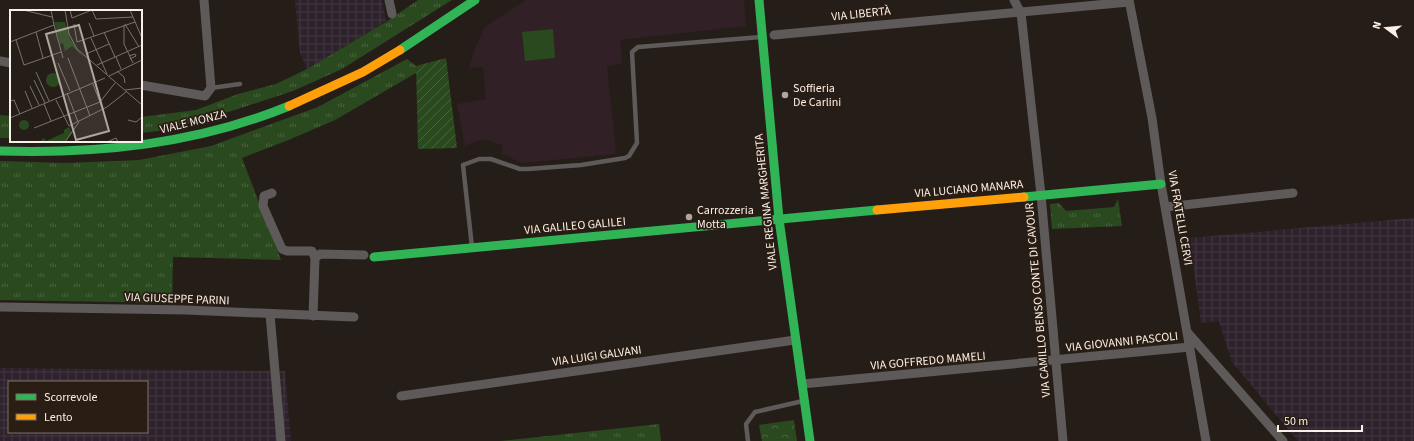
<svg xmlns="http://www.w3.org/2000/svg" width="1414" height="441" viewBox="0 0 1414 441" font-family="'Source Sans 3',sans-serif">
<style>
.industrial{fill:url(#industrial-grid);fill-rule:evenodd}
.education{fill:#312127}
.grass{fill:url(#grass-tufts)}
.forest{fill:url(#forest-crowns)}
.garden{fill:url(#garden-furrows)}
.pitch{fill:#2a491f}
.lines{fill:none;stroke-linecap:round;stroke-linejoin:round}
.lane{stroke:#5e5a59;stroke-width:4.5}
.street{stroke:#5e5a59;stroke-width:9}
.fast{stroke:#30b455;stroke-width:9}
.slow{stroke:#ff9f0a;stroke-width:9}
.poi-dot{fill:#afa6a0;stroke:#2a1d13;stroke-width:1.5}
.labels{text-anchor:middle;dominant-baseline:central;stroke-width:3.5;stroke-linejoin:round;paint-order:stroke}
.street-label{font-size:12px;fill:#f9f0e9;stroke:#2a1d13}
.poi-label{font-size:12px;fill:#f9f0e9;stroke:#2a1d13;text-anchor:start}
.inset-road{fill:none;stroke:#7a726c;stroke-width:1}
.view{fill:#afa6a0;fill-opacity:0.15;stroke:#afa6a0;stroke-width:2}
.inset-edge{fill:none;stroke:#f9f0e9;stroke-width:2}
</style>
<defs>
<pattern id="industrial-grid" width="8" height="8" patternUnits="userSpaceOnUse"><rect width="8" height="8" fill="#2e222d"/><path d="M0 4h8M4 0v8" fill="none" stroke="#433841"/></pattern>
<pattern id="grass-tufts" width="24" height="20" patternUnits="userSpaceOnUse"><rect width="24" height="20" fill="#2a491f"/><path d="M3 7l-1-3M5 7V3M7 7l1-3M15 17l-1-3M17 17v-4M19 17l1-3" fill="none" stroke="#4a6440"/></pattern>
<pattern id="forest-crowns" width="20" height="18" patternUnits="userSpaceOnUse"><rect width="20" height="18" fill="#2a491f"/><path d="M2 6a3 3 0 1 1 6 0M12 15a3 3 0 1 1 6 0" fill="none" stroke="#4a6440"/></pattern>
<pattern id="garden-furrows" width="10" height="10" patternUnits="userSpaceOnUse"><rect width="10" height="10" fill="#2a491f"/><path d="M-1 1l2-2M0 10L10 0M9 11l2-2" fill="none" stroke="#4a6440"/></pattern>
</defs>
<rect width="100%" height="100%" fill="#251e18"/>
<g class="industrial">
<polygon points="295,0 382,0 386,22 307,69 300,53"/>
<polygon points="1414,218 1414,441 1298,441 1232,362 1219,321 1201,323 1190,238"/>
<path d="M0 368 285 371 291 441H0ZM9 382H147V432H9Z"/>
</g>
<polygon class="education" points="526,0 744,0 746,26 620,40 622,64 607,66 616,154 522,163 502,154 502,145 487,140 476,141 465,146 457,104 486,99 483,67 469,68 474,51 485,27"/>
<g class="grass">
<polygon points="418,0 452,0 342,69 293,91 213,117 158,131 141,133 141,117 196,110 238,94 276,84 307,69 386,22"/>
<polygon points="407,59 416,66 416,73 335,120 286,141 242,158 281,260 173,257 172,303 0,300 0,161 65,163 139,160 211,146 318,107"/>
<polygon points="0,115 11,116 11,138 0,138"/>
<polygon points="1118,199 1122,226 1052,229 1050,204 1059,203 1066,211 1114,207"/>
<polygon points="659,424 661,441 500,441"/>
</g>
<polygon class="forest" points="794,420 797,441 762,441 759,425"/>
<polygon class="garden" points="446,58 457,148 418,149 416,66"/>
<polygon class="pitch" points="553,29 555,58 525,61 522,32"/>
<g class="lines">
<g class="lane">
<polyline points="211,88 240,84"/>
<polyline points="472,247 463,165 479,159 491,159 520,169 528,169 581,165 625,158 629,156 637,143 632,52 638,47 761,37"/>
<polyline points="748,441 746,424 755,412 803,401"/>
</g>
<g class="street">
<polyline points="389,0 392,14"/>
<polyline points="1014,0 1021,13 1041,195 1063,441"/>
<polyline points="1129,0 1152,118 1161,184 1206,441"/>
<polyline points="774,35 1129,2"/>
<polyline points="0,61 11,63"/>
<polyline points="141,85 205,96 211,88 204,0"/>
<polyline points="272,193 264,196 263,206 282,249 287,251 312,251 315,258 313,316"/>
<polyline points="1166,207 1293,193"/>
<polyline points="315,258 320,254 364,255"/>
<polyline points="0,307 186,310 354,317"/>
<polyline points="270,314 281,441"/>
<polyline points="1188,333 1283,441"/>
<polyline points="802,384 1190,347"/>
<polyline points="401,396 795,340"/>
</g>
<g class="fast">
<polyline points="759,0 779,219 810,441"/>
<polyline points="400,50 475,0"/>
<path d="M0 151C99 154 197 144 289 106"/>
<polyline points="1024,197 1161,184"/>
<polyline points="374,257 877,210"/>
</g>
<g class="slow">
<polyline points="289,106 363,72 400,50"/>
<polyline points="877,210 1024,197"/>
</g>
</g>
<g class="poi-dot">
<circle cx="785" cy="95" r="4"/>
<circle cx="689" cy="217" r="4"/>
</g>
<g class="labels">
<g class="street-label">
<text transform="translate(861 14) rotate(-6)">VIA LIBERTÀ</text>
<text transform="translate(193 122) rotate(-14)">VIALE MONZA</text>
<text transform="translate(969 189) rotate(-5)">VIA LUCIANO MANARA</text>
<text transform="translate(766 202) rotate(-96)">VIALE REGINA MARGHERITA</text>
<text transform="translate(1180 218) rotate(80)">VIA FRATELLI CERVI</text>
<text transform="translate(575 226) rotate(-5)">VIA GALILEO GALILEI</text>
<text transform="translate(177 299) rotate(2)">VIA GIUSEPPE PARINI</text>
<text transform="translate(1038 300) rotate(-95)">VIA CAMILLO BENSO CONTE DI CAVOUR</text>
<text transform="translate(1122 342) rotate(-6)">VIA GIOVANNI PASCOLI</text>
<text transform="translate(597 356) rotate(-8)">VIA LUIGI GALVANI</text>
<text transform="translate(928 361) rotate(-5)">VIA GOFFREDO MAMELI</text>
</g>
<g class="poi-label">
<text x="793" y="88">Soffieria<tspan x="793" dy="14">De Carlini</tspan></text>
<text x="697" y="210">Carrozzeria<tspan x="697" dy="14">Motta</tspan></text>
</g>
</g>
<g transform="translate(10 10)">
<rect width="132" height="132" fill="#251e18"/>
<path d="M44 12H55L60 29 73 47 62 36 55 41 53 33 50 34ZM36 70a7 7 0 1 1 14 0a7 7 0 1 1-14 0ZM9 115a5 5 0 1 1 10 0a5 5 0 1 1-10 0ZM59 117 62 123 54 132H32L31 130 34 128 36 131 54 123V120Z" fill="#2a491f"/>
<path class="inset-road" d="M13 0 42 7M55 0 59 24 67 39 132 95M60 0 62 8 82 0M82 0 86 9 123 7M120 0 132 28M79 13 84 26M64 14 67 32 125 12M115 14 129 37M44 15 53 48M114 15V34L123 53M26 22 33 48M94 22 105 47M81 28 97 64M6 30 14 55 51 42M0 32 44 15 41 0M76 44 99 34M119 46 125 44 126 46 120 49M106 47 111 59M58 48 80 106M48 53 60 81M87 55 132 35M107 61 114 67 115 73M26 62 39 91M99 66 132 50M24 70 35 93M83 74 93 100M20 76 29 95M115 80 132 78M15 81 22 98M57 83 68 112M46 90 59 116 97 97 116 82M0 91 4 90 10 104M34 94 41 111M0 108 95 68M118 110 126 112 132 107M24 118 90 92 105 73M55 132 69 112M97 132 106 128 108 132"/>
<path class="view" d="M69 15 99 121 66 130 36 24Z"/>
<rect width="132" height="132" class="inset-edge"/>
</g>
<rect x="8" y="381" width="140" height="52" fill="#2a1d13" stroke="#7d7169"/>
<rect x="16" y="394" width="20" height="6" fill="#30b455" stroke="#7d7169"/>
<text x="44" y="401" font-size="12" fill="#f9f0e9">Scorrevole</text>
<rect x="16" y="414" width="20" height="6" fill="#ff9f0a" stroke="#7d7169"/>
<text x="44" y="421" font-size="12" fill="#f9f0e9">Lento</text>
<g transform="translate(1386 28) rotate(286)" stroke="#2a1d13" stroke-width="3" paint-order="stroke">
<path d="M0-3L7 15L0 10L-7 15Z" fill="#f9f0e9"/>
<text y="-6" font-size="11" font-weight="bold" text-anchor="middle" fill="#f9f0e9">N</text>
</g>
<path d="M1278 425v6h84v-6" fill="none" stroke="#f9f0e9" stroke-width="2"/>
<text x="1284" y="425" font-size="12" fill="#f9f0e9" stroke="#2a1d13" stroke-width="3" paint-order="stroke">50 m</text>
</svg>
